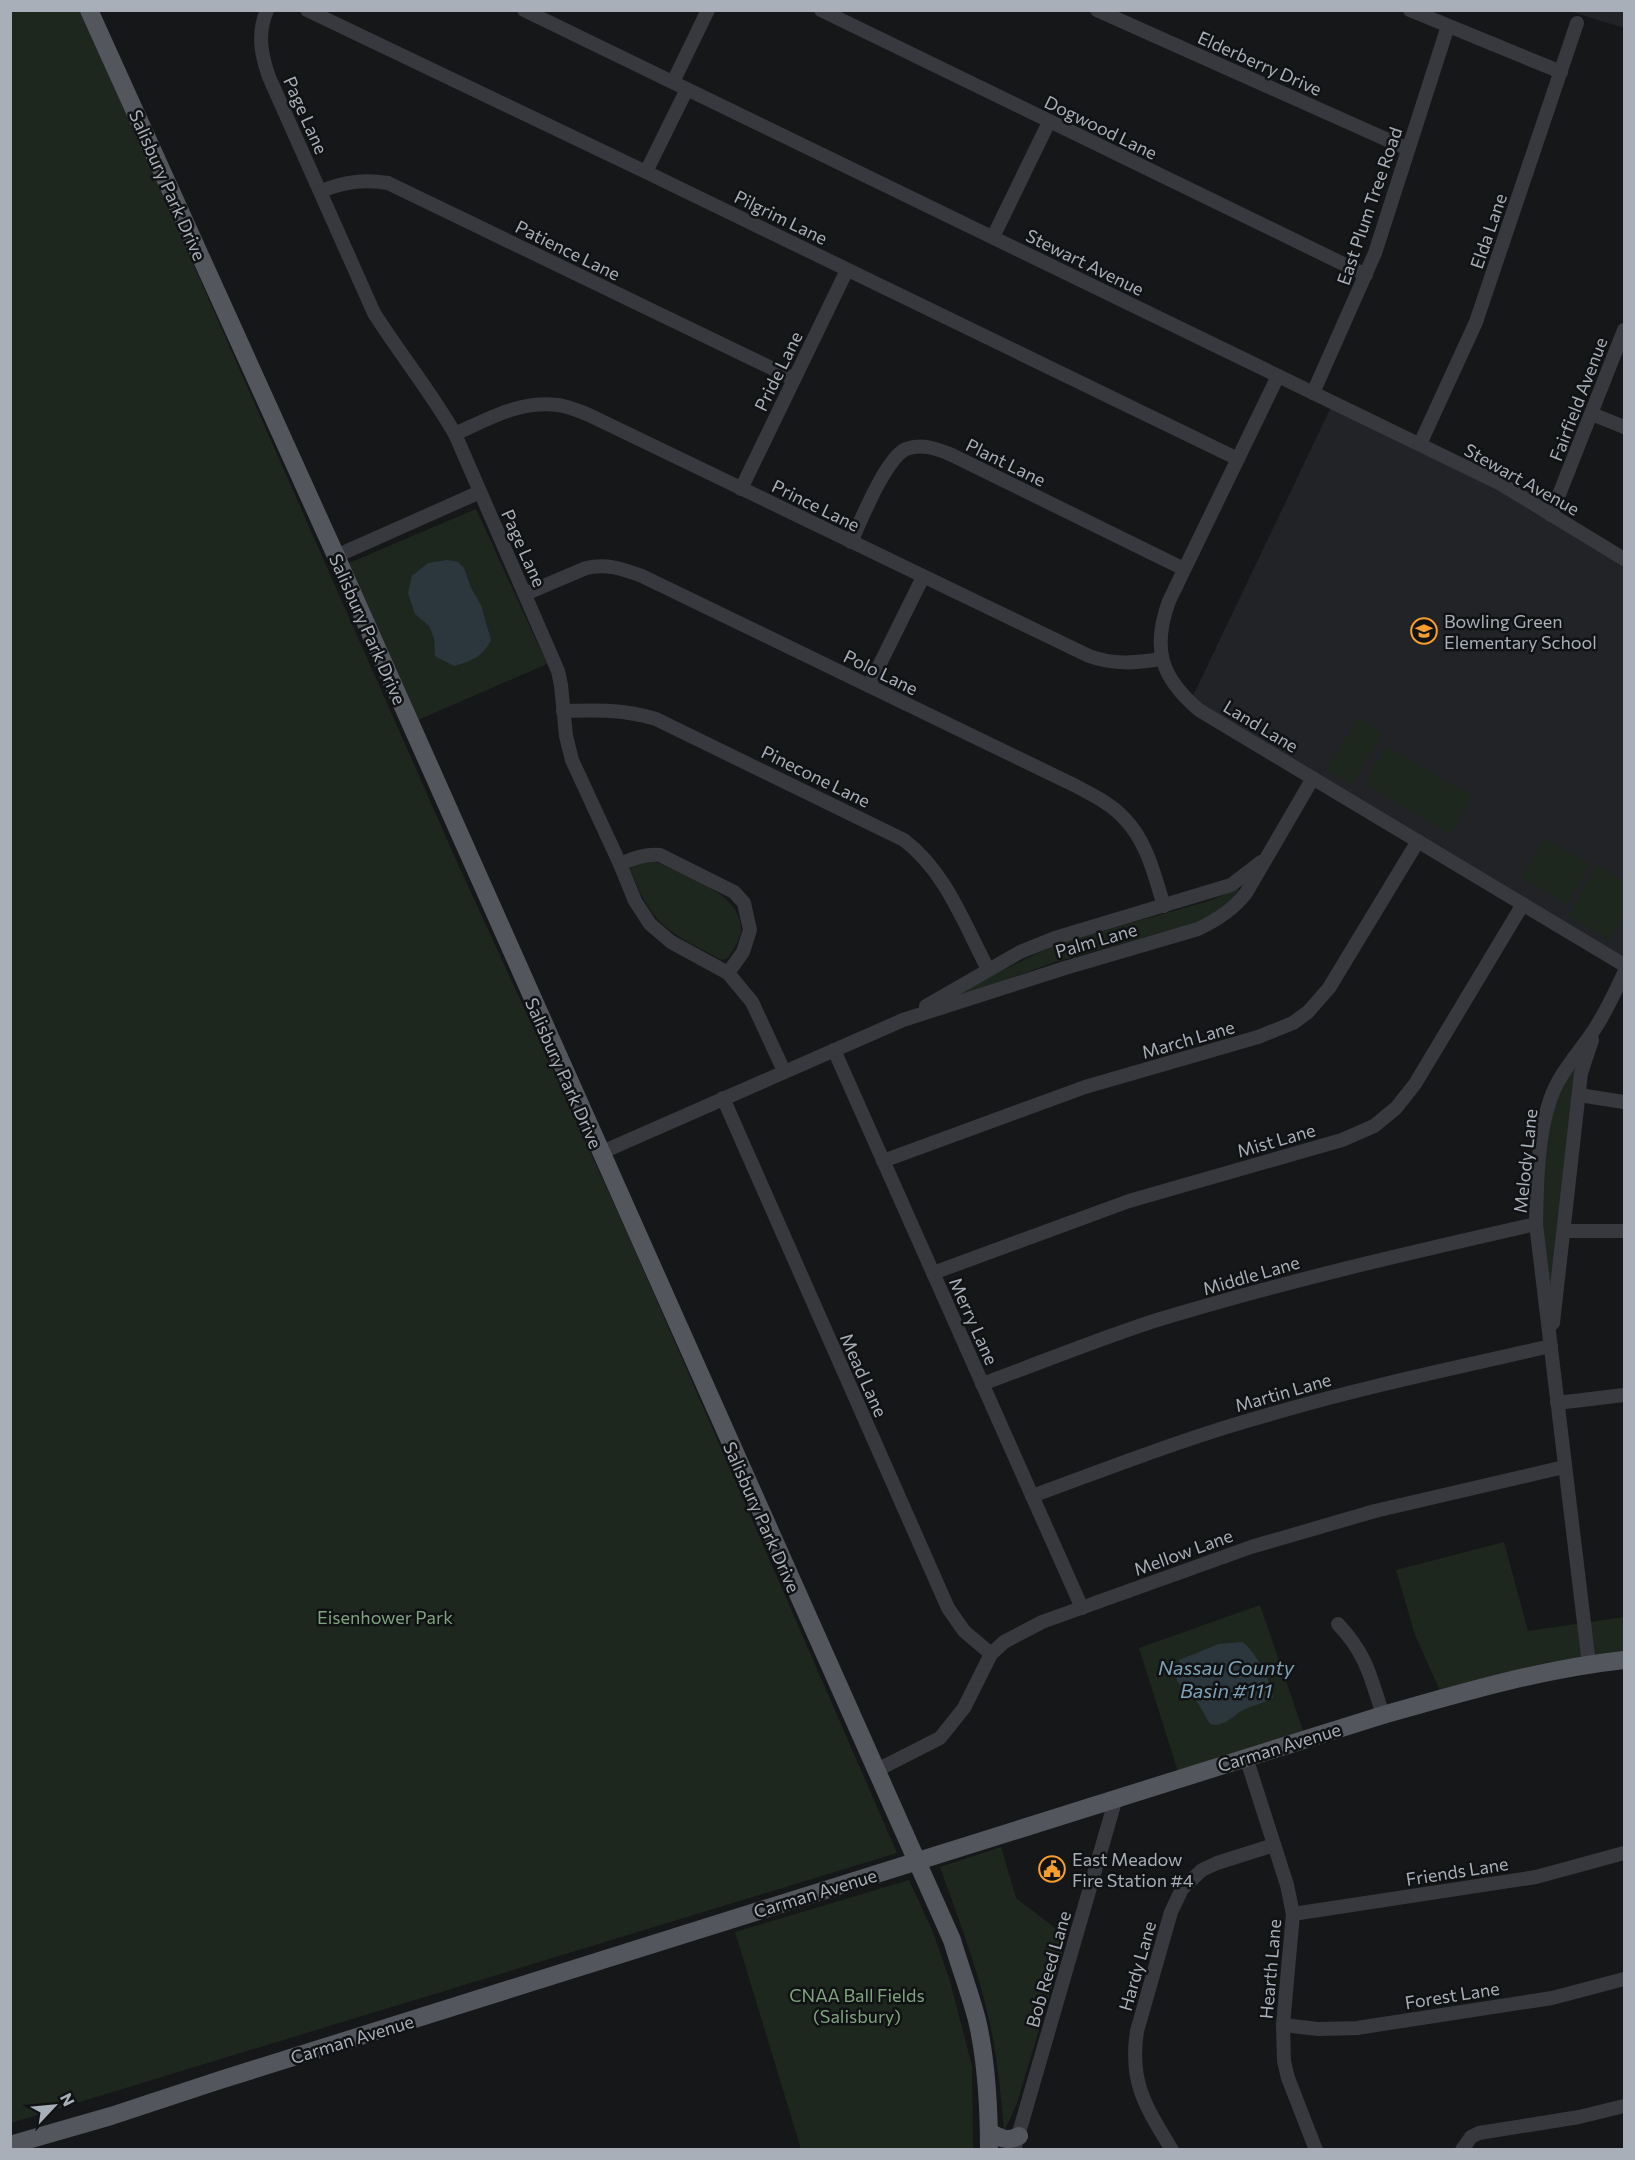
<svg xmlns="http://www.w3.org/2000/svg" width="1635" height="2160" viewBox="0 0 1635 2160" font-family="Commissioner,sans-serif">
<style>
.built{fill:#222326}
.green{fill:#1e271e}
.water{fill:#2c373d}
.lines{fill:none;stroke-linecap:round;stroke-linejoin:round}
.minor{stroke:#37393e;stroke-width:14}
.major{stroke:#53565d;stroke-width:18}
.labels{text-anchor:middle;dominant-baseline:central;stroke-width:5;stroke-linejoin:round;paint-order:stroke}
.street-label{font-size:18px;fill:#a8afb9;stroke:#111214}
.poi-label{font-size:18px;fill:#a8afb9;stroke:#111214;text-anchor:start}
.park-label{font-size:18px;fill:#80a47f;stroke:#111214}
.water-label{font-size:20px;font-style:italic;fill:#7ea1b5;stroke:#111214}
</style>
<rect width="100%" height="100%" fill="#161719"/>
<g class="built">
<polygon points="1569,11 1624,11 1624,28"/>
<polygon points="1332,405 1497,486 1624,561 1624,963 1191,700"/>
</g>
<g class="green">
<polygon points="81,10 457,862 627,1232 897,1853 11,2123 10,11"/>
<polygon points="476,509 547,664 418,720 349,563"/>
<polygon points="1358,718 1383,733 1352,785 1327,770"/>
<polygon points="1386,746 1472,796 1451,834 1364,783"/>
<polygon points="1545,839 1590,864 1568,904 1522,878"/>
<path d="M652 861 662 864C688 877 741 894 741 929 741 939 733 950 728 958L722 960C694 945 664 933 647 905 640 894 636 882 630 870L633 864Z"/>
<polygon points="1597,865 1624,881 1624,915 1610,940 1568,915"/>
<path d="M1238 888 1239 890C1227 905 1213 914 1195 923L1055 962 959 997 957 993 1054 945 1212 900Z"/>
<polygon points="1591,1038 1550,1337 1537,1224 1552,1103"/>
<polygon points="1504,1542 1528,1631 1624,1617 1624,1658 1442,1695 1415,1635 1396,1570"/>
<polygon points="1260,1605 1306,1739 1180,1778 1139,1648"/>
<path d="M1001 1847 1016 1898 1067 1937 1017 2103 1004 2132C1001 2094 997 2056 989 2019 977 1967 958 1917 940 1867Z"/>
<polygon points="909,1880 933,1932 950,1981 972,2066 973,2149 801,2149 735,1932"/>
</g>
<g class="water">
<path d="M447 560 458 562 464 568 471 588 481 605 491 640C483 657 471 661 454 666L435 656 434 638 429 626 415 614 408 593 412 576 428 563Z"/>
<path d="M1242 1642C1254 1648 1273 1685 1273 1698 1264 1703 1255 1705 1245 1709 1234 1714 1225 1728 1210 1724 1205 1716 1201 1707 1195 1699 1184 1683 1169 1686 1179 1660L1219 1644Z"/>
</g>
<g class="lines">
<g class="minor">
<path d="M267 10C257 34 261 54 269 77L374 313C400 354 431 392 455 434L558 671 561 685 566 736 572 760 620 864 635 901 650 924 671 942 728 973 752 1002 784 1071"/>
<polyline points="307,10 646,172 1238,459"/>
<polyline points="524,10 1501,484 1624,559"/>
<polyline points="821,10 1366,275"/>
<polyline points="1097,10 1408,149"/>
<polyline points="1410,10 1561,72"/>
<polyline points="673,82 708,10"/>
<polyline points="646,172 687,89"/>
<path d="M321 191C344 182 364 179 388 183L794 379"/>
<polyline points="993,237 1049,122"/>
<path d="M1278 376 1169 601C1152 648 1160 677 1199 710L1624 965"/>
<polyline points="1313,393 1375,253 1448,26"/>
<polyline points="1592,414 1624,427"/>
<path d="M455 434C488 419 520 400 558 405 568 406 579 411 589 415L1089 656C1114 665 1136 663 1161 659"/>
<polyline points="1420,444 1476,322 1577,23"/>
<polyline points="741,489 847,270"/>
<polyline points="1551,515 1624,330"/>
<path d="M851 542C861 520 886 458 906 449 922 443 938 449 952 455L1184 569"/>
<polyline points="336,556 480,492"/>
<path d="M525 594 586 568C606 563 623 569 642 576L1076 786C1092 795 1110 803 1123 817 1147 841 1154 874 1164 906"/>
<polyline points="869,686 923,577"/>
<path d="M563 711C597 710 623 709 656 719L904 840C946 872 964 924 988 969"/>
<path d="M620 864C634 858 645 854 660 855L734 892 744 903 750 930 743 952 728 973"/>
<polyline points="926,1006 1020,952 1055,938 1231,885 1261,862"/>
<polyline points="834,1050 1082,1608"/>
<polyline points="1579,1095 1624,1102"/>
<polyline points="723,1098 948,1608 964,1631 991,1654"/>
<path d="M600 1153 903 1020 1065 968 1198 929C1217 920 1233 910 1246 893L1313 778"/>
<polyline points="883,1161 1085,1087 1258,1037 1293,1023 1308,1012 1329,988 1418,841"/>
<polyline points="1564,1231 1624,1231"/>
<polyline points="933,1273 1129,1201 1342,1140 1374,1126 1396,1108 1415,1084 1523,904"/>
<polyline points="1553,1323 1581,1073 1592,1040"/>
<path d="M982 1384C1040 1363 1098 1339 1157 1320 1282 1282 1408 1253 1536 1224"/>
<polyline points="1557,1403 1624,1395"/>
<path d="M1032 1496C1109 1468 1185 1438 1264 1416 1358 1388 1454 1368 1551 1346"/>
<path d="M1338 1624C1367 1655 1370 1676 1383 1715"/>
<path d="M1589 1664 1536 1224C1537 1183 1537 1139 1550 1100 1559 1073 1579 1053 1594 1030 1606 1012 1615 992 1624 973"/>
<polyline points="1246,1757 1287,1885 1293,1914 1283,2025 1284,2061 1288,2078 1316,2150"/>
<polyline points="875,1771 940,1738 964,1708 991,1654 1004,1642 1042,1622 1251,1547 1375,1511 1564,1467"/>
<polyline points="1293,1914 1536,1877 1624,1853"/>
<polyline points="1283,2025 1318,2029 1357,2028 1552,1998 1624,1979"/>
<polyline points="1014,2150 1116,1798"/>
<path d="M1172 2150C1146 2107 1129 2083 1137 2031L1171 1912 1182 1889 1202 1870 1217 1863 1274 1845"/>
<polyline points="1462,2150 1471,2137 1479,2133 1579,2117 1624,2106"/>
</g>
<g class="major">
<path d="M89 10 336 556 952 1940C960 1967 970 1993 977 2020 987 2063 989 2106 989 2150"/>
<path d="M989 2132C1000 2138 1007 2142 1019 2136"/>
<path d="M10 2145 111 2116 217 2081 1383 1715C1463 1692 1542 1669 1624 1660"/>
</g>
</g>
<defs>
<g id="school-ring" transform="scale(1.35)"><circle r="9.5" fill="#111214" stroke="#f89e2f" stroke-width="1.5"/><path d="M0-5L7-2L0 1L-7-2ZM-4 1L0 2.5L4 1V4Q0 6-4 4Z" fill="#f89e2f"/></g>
<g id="civic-ring" transform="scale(1.35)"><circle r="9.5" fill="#111214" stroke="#f89e2f" stroke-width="1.5"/><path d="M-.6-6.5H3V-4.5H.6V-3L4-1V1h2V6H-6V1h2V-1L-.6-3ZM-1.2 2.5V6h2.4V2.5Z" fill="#f89e2f"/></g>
</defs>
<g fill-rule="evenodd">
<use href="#school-ring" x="1424" y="631"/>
<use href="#civic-ring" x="1052" y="1869"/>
</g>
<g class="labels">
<g class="street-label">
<text transform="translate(1260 63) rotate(24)">Elderberry Drive</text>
<text transform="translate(306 115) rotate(66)">Page Lane</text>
<text transform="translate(1101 127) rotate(26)">Dogwood Lane</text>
<text transform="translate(168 185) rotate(66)">Salisbury Park Drive</text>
<text transform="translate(1369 206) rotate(-71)">East Plum Tree Road</text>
<text transform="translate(781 217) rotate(26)">Pilgrim Lane</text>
<text transform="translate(1488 231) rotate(-71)">Elda Lane</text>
<text transform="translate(568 250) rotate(26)">Patience Lane</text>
<text transform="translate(1085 262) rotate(26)">Stewart Avenue</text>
<text transform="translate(778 371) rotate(-64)">Pride Lane</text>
<text transform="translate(1578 399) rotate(-69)">Fairfield Avenue</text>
<text transform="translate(1006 462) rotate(26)">Plant Lane</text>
<text transform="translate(1522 479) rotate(29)">Stewart Avenue</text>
<text transform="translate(816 505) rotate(26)">Prince Lane</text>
<text transform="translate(524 548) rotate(66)">Page Lane</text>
<text transform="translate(368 629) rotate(66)">Salisbury Park Drive</text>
<text transform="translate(881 672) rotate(26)">Polo Lane</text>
<text transform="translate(1261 726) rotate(31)">Land Lane</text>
<text transform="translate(816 776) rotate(26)">Pinecone Lane</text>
<text transform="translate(1096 940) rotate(-16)">Palm Lane</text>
<text transform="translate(1188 1039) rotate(-16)">March Lane</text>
<text transform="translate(564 1073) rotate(66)">Salisbury Park Drive</text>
<text transform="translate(1276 1140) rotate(-16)">Mist Lane</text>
<text transform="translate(1525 1161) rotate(-84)">Melody Lane</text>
<text transform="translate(1251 1275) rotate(-16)">Middle Lane</text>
<text transform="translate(974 1321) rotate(66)">Merry Lane</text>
<text transform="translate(864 1375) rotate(66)">Mead Lane</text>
<text transform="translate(1283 1392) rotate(-16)">Martin Lane</text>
<text transform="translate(762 1517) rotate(66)">Salisbury Park Drive</text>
<text transform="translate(1183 1552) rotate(-20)">Mellow Lane</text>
<text transform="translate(1279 1747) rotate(-17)">Carman Avenue</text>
<text transform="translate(1457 1871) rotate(-9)">Friends Lane</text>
<text transform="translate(815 1893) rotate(-17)">Carman Avenue</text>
<text transform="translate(1137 1966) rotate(-74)">Hardy Lane</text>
<text transform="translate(1048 1969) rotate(-74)">Bob Reed Lane</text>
<text transform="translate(1270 1969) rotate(-85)">Hearth Lane</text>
<text transform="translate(1452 1995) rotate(-9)">Forest Lane</text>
<text transform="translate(352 2039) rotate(-17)">Carman Avenue</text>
</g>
<g class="poi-label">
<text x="1444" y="621">Bowling Green<tspan x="1444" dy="21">Elementary School</tspan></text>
<text x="1072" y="1859">East Meadow<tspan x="1072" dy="21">Fire Station #4</tspan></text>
</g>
<g class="park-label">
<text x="385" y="1617">Eisenhower Park</text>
<text x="857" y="1995">CNAA Ball Fields<tspan x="857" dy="21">(Salisbury)</tspan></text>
</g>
<g class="water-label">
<text x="1226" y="1667">Nassau County<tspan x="1226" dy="23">Basin #111</tspan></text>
</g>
</g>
<rect width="1635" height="2160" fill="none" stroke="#a8afb9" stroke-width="24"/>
<g transform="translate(54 2106) rotate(64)" stroke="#111214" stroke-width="4.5" paint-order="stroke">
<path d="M0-4.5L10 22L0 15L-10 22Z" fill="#a8afb9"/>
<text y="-9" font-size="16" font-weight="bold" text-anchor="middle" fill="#a8afb9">N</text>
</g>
</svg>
